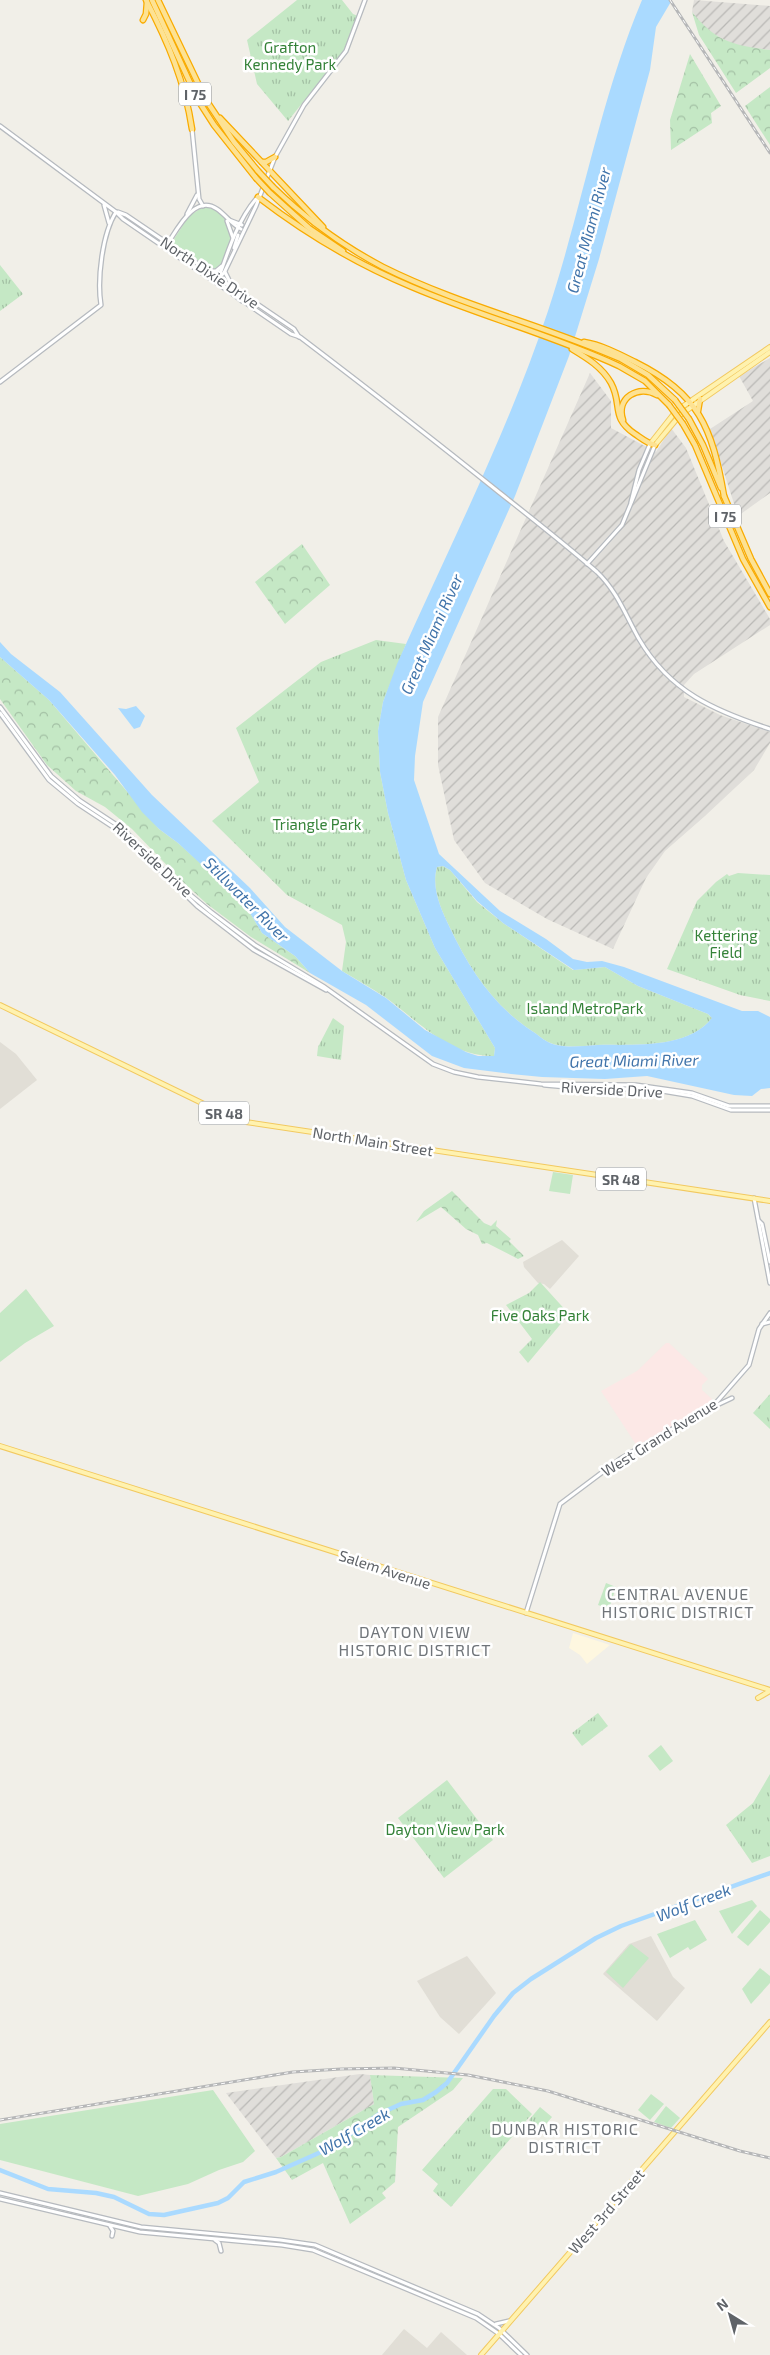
<svg xmlns="http://www.w3.org/2000/svg" width="770" height="2355" viewBox="0 0 770 2355" font-family="'Exo 2',sans-serif">
<style>
.commercial{fill:#fef7e0}
.industrial{fill:url(#industrial-furrows)}
.education{fill:#e1ded6}
.medical{fill:#fce8e6}
.green{fill:#c5e8c5}
.forest{fill:url(#forest-crowns)}
.park{fill:url(#park-tufts)}
.water{fill:#aadaff;fill-rule:evenodd}
.lines{fill:none;stroke-linecap:round;stroke-linejoin:round}
.river{stroke:#aadaff;stroke-width:4.5}
.secondary-casing{stroke:#b6babf;stroke-width:5.5}
.primary-casing{stroke:#f2c960;stroke-width:6}
.motorway-casing{stroke:#f9ab00;stroke-width:7}
.secondary{stroke:#fff;stroke-width:3}
.primary{stroke:#fff2af;stroke-width:4}
.motorway{stroke:#fde293;stroke-width:4.5}
.rail-casing{stroke:#b6b7b8;stroke-width:3}
.rail{stroke:#fff;stroke-width:1;stroke-dasharray:4;stroke-linecap:butt}
.motorway-bridge-casing{stroke:#f9ab00;stroke-width:7;stroke-linecap:butt}
.motorway-bridge{stroke:#fde293;stroke-width:4.5}
.labels{text-anchor:middle;dominant-baseline:central;stroke-width:5;stroke-linejoin:round;paint-order:stroke}
.shield{fill:#fff;stroke:#8f9295;stroke-width:1}
.shield-label{font-size:14px;font-weight:bold;fill:#5f6368}
.park-label{font-size:15px;fill:#348238;stroke:#fff}
.street-label{font-size:15px;fill:#5f6368;stroke:#fff}
.water-label{font-size:16px;font-style:italic;fill:#4174aa;stroke:#fff}
.neighbourhood-label{font-size:16px;letter-spacing:1px;fill:#70757a;stroke:#fff}
</style>
<defs>
<pattern id="industrial-furrows" width="10" height="10" patternUnits="userSpaceOnUse" patternTransform="scale(1.25)"><rect width="10" height="10" fill="#e0deda"/><path d="M-1 1l2-2M0 10L10 0M9 11l2-2" fill="none" stroke="#b9b8b5"/></pattern>
<pattern id="forest-crowns" width="20" height="18" patternUnits="userSpaceOnUse" patternTransform="scale(1.25)"><rect width="20" height="18" fill="#c5e8c5"/><path d="M2 6a3 3 0 1 1 6 0M12 15a3 3 0 1 1 6 0" fill="none" stroke="#a3c0a4"/></pattern>
<pattern id="park-tufts" width="24" height="20" patternUnits="userSpaceOnUse" patternTransform="scale(1.25)"><rect width="24" height="20" fill="#c5e8c5"/><path d="M3 7l-1-3M5 7V3M7 7l1-3M15 17l-1-3M17 17v-4M19 17l1-3" fill="none" stroke="#a3c0a4"/></pattern>
</defs>
<rect width="100%" height="100%" fill="#f1efe8"/>
<polygon class="commercial" points="573,1633 610,1645 587,1664 580,1655 569,1648"/>
<g class="industrial">
<polygon points="694,0 770,6 770,50 735,46 705,29 692,12"/>
<polygon points="770,358 770,493 738,516 710,429 753,401 739,376"/>
<polygon points="590,373 611,401 611,428 656,452 671,428 686,448 724,541 770,619 770,625 694,674 684,685 684,697 720,715 770,732 770,743 754,770 705,816 665,851 646,878 613,949 547,919 485,883 454,840 438,765 438,717"/>
<polygon points="360,2074 370,2075 374,2104 281,2157 276,2158 226,2093"/>
</g>
<g class="education">
<polygon points="0,1042 16,1054 37,1080 0,1109"/>
<polygon points="562,1240 579,1256 550,1289 544,1284 538,1283 524,1267 523,1262"/>
<polygon points="651,1936 673,1977 685,1988 657,2021 603,1974 629,1944"/>
<polygon points="467,1956 496,1993 459,2034 440,2017 417,1981"/>
<polygon points="404,2329 427,2348 441,2332 467,2355 382,2355"/>
</g>
<polygon class="medical" points="666,1343 669,1343 708,1379 702,1385 702,1390 712,1399 708,1406 637,1446 601,1391 637,1371"/>
<g class="green">
<path d="M203 207C236 209 238 251 216 269L209 268 172 242 189 216Z"/>
<polygon points="553,1172 573,1175 570,1194 549,1191"/>
<polygon points="26,1289 54,1326 25,1343 0,1362 0,1313"/>
<polygon points="606,1583 616,1587 609,1609 598,1605"/>
<polygon points="661,1745 673,1761 660,1771 648,1756"/>
<polygon points="752,1900 757,1906 732,1934 719,1911"/>
<polygon points="760,1910 770,1919 770,1922 748,1946 737,1937"/>
<polygon points="695,1920 707,1940 690,1950 688,1947 670,1958 657,1934"/>
<polygon points="631,1944 649,1958 623,1988 606,1972"/>
<polygon points="760,1968 770,1976 770,1983 751,2004 742,1989"/>
<polygon points="213,2090 255,2151 243,2162 219,2170 188,2184 138,2196 0,2160 0,2124"/>
<polygon points="651,2094 664,2104 650,2120 638,2110"/>
<polygon points="666,2106 680,2118 671,2128 654,2122"/>
</g>
<g class="forest">
<path d="M692 12C716 42 733 45 770 50V68L736 93 699 35Z"/>
<polygon points="690,54 721,106 711,113 712,123 671,150 670,120"/>
<polygon points="770,87 770,145 745,106"/>
<polygon points="302,544 330,585 285,624 255,582"/>
<polygon points="0,657 49,700 159,829 178,843 226,886 245,905 262,933 295,956 310,973 251,937 207,904 182,881 132,829 105,807 76,791 47,765 0,699"/>
<polygon points="452,1191 484,1223 491,1226 497,1220 496,1226 511,1239 509,1241 524,1256 518,1259 487,1243 482,1244 478,1235 466,1229 441,1207 416,1222 424,1211"/>
<polygon points="370,2075 463,2078 453,2090 398,2127 395,2182 382,2193 386,2198 350,2224 323,2163 292,2180 276,2158 281,2157 374,2104"/>
</g>
<g class="park">
<polygon points="297,0 342,0 353,14 358,16 343,52 288,121 257,84 247,40"/>
<polygon points="0,265 23,294 0,311"/>
<path d="M376 640 406 644 383 702 378 731 380 772 388 813 406 880 435 948 495 1048 494 1056C450 1057 418 1021 385 997 371 988 356 979 342 971L346 942 342 925 287 895 212 821 259 782 236 728 321 662Z"/>
<path d="M443 866 450 870 477 902 503 923 573 970 605 967 638 986 708 1014 712 1018C687 1050 632 1044 597 1045 581 1046 563 1049 548 1042 542 1039 537 1034 532 1031 493 1005 470 970 450 928 441 909 431 888 437 867Z"/>
<polygon points="738,873 770,875 770,1001 740,995 667,969 697,901 716,882 727,874 729,876"/>
<polygon points="333,1018 344,1026 341,1060 317,1056 318,1047"/>
<polygon points="540,1282 569,1314 528,1363 519,1352 532,1339 506,1305 529,1293"/>
<polygon points="770,1394 770,1429 753,1413"/>
<polygon points="598,1713 608,1726 582,1746 572,1733"/>
<polygon points="770,1774 770,1856 752,1863 726,1825 753,1803"/>
<polygon points="447,1780 493,1840 444,1878 398,1818"/>
<polygon points="493,2089 506,2089 532,2114 451,2207 433,2191 438,2184 422,2170"/>
<polygon points="540,2107 552,2117 540,2131 529,2120"/>
</g>
<g class="water">
<path d="M642 0H672L656 27 650 70 599 259 569 356 515 496 423 702 415 756 414 780 439 854 500 911 546 939 573 959 587 962 602 961 624 967 742 1011H758L770 1017V1088L761 1089 752 1096 734 1095 647 1076 605 1079 542 1077 511 1074 464 1068 432 1056 366 1005 310 973 295 956 262 933 245 905 178 843 159 829 142 812 115 775 49 700 0 657V642L11 654 60 692 152 795 250 888 285 927 342 971 386 998 425 1030 466 1052 478 1056H494L495 1048 435 948 406 880 388 813 380 772 378 731 383 702 397 664C449 547 508 432 548 311 582 208 600 100 642 0ZM443 866 450 870 477 901 503 923 574 970 605 967 638 986 708 1014 712 1018C687 1050 631 1044 597 1045 581 1046 562 1049 548 1042 542 1039 537 1034 532 1031 493 1005 470 970 450 928 441 909 431 888 437 867Z"/>
<polygon points="136,706 145,716 140,727 134,729 118,708 126,709"/>
</g>
<g class="lines">
<polyline class="river" points="0,2170 48,2189 96,2193 114,2197 149,2214 164,2215 218,2203 228,2198 244,2182 276,2172 330,2148 379,2114 401,2104 423,2100 436,2092 447,2083 494,2016 513,1993 531,1979 596,1938 621,1926 770,1873"/>
<g class="secondary-casing">
<g id="secondary">
<path d="M0 126 116 212 123 219 291 334 300 337C367 388 434 440 500 493 533 519 566 545 597 572 617 591 626 616 639 639 670 692 715 711 770 729"/>
<polyline points="192,129 199,199 203,206"/>
<polyline points="104,205 109,223"/>
<polyline points="118,212 126,215 294,329 299,337"/>
<polyline points="187,214 197,195"/>
<polyline points="229,220 242,225"/>
<polyline points="227,221 233,238"/>
<path d="M168 243C178 228 195 194 217 209 226 215 231 224 241 229"/>
<polyline points="234,248 238,235"/>
<polyline points="188,263 214,278 219,277"/>
<polyline points="210,271 216,271 222,266"/>
<polyline points="225,272 231,284"/>
<polyline points="219,277 224,273 256,206 275,157 304,105 346,51 365,0"/>
<path d="M219 277C228 251 238 220 256 199"/>
<polyline points="219,278 221,284 242,301"/>
<path d="M0 382 101 305C97 280 102 234 116 212"/>
<polyline points="631,502 639,470 650,444"/>
<polyline points="587,564 622,525 655,445"/>
<polyline points="0,707 51,776 79,800 123,829 176,883 211,912 255,945 323,986 433,1064 454,1072 478,1077 541,1084 636,1085 692,1093 729,1106 770,1106"/>
<polyline points="0,713 49,780 78,804 122,833 197,906 254,950 326,990"/>
<polyline points="544,1085 589,1089 650,1089 692,1096 731,1110 770,1110"/>
<polyline points="754,1198 770,1283"/>
<polyline points="759,1221 762,1224 770,1262"/>
<polyline points="762,1324 770,1322"/>
<polyline points="715,1406 732,1398"/>
<polyline points="526,1613 560,1504 620,1459 714,1405 749,1365 759,1329 770,1313"/>
<polyline points="0,2193 141,2227 280,2240 315,2245 478,2314 499,2328 527,2355"/>
<polyline points="0,2199 140,2232 282,2245 313,2250 476,2318 499,2334 521,2355"/>
<polyline points="110,2226 113,2231 112,2236"/>
<polyline points="215,2240 219,2243 221,2251"/>
<polyline points="496,2324 509,2321"/>
</g>
</g>
<g class="primary-casing">
<g id="primary">
<polyline points="650,444 676,411 770,347"/>
<polyline points="655,445 680,415 770,352"/>
<polyline points="0,1005 239,1121 770,1201"/>
<polyline points="0,1446 770,1690"/>
<polyline points="758,1698 770,1691"/>
<polyline points="481,2355 770,2022"/>
</g>
</g>
<g class="motorway-casing">
<g id="motorway">
<path d="M146 0C168 42 185 82 192 129"/>
<polyline points="152,0 198,100 214,125 256,178"/>
<polyline points="158,0 206,100 234,142 258,171"/>
<polyline points="143,20 146,14 147,2"/>
<polyline points="220,118 323,227"/>
<polyline points="262,162 266,162 275,157"/>
<path d="M273 187C305 218 343 246 383 267 459 305 543 325 621 359L648 375 675 400"/>
<polyline points="270,193 309,228 343,251"/>
<path d="M258 197C306 234 357 264 412 287 480 316 552 335 619 366L645 381 669 405"/>
<path d="M584 342C602 345 619 354 635 362 699 394 712 427 724 496"/>
<path d="M572 349C587 358 602 367 611 383 623 405 610 417 635 434 641 438 648 444 655 445"/>
<polyline points="698,411 700,399"/>
<polyline points="689,419 703,445 721,488"/>
<path d="M623 420C615 398 639 384 657 395"/>
<polyline points="683,424 695,445 743,559 770,607"/>
<polyline points="724,496 751,559 770,594"/>
</g>
</g>
<use href="#secondary" class="secondary"/>
<use href="#primary" class="primary"/>
<use href="#motorway" class="motorway"/>
<g class="rail-casing">
<g id="rail">
<polyline points="670,0 770,153"/>
<polyline points="0,2120 293,2072 341,2069 394,2068 468,2075 548,2091 740,2151 770,2158"/>
</g>
</g>
<use href="#rail" class="rail"/>
<g class="motorway-bridge-casing">
<g id="motorway-bridge">
<polyline points="258,171 273,187"/>
<polyline points="256,178 270,193"/>
<polyline points="675,400 689,419"/>
<polyline points="669,405 683,424"/>
</g>
</g>
<use href="#motorway-bridge" class="motorway-bridge"/>
</g>
<g class="labels">
<g class="shield">
<rect x="179" y="82.5" width="32" height="23" rx="4"/>
<rect x="709" y="504.5" width="32" height="23" rx="4"/>
<rect x="199" y="1101.5" width="50" height="23" rx="4"/>
<rect x="596" y="1167.5" width="50" height="23" rx="4"/>
</g>
<g class="shield-label">
<text x="195" y="94">I 75</text>
<text x="725" y="516">I 75</text>
<text x="224" y="1113">SR 48</text>
<text x="621" y="1179">SR 48</text>
</g>
<g class="park-label">
<text x="290" y="47">Grafton<tspan x="290" dy="17">Kennedy Park</tspan></text>
<text x="317" y="824">Triangle Park</text>
<text x="726" y="935">Kettering<tspan x="726" dy="17">Field</tspan></text>
<text x="585" y="1008">Island MetroPark</text>
<text x="540" y="1315">Five Oaks Park</text>
<text x="445" y="1829">Dayton View Park</text>
</g>
<g class="street-label">
<text transform="translate(210 272) rotate(34)">North Dixie Drive</text>
<text transform="translate(153 859) rotate(43)">Riverside Drive</text>
<text transform="translate(612 1089) rotate(3)">Riverside Drive</text>
<text transform="translate(373 1141) rotate(9)">North Main Street</text>
<text transform="translate(659 1437) rotate(-32)">West Grand Avenue</text>
<text transform="translate(385 1569) rotate(18)">Salem Avenue</text>
<text transform="translate(606 2211) rotate(-49)">West 3rd Street</text>
</g>
<g class="water-label">
<text transform="translate(588 230) rotate(-75)">Great Miami River</text>
<text transform="translate(431 634) rotate(-66)">Great Miami River</text>
<text transform="translate(247 899) rotate(45)">Stillwater River</text>
<text transform="translate(634 1060) rotate(-1)">Great Miami River</text>
<text transform="translate(693 1902) rotate(-21)">Wolf Creek</text>
<text transform="translate(354 2131) rotate(-30)">Wolf Creek</text>
</g>
<g class="neighbourhood-label">
<text x="678" y="1593">CENTRAL AVENUE<tspan x="678" dy="18">HISTORIC DISTRICT</tspan></text>
<text x="415" y="1631">DAYTON VIEW<tspan x="415" dy="18">HISTORIC DISTRICT</tspan></text>
<text x="565" y="2128">DUNBAR HISTORIC<tspan x="565" dy="18">DISTRICT</tspan></text>
</g>
</g>
<g transform="translate(730 2315) rotate(323)" stroke="#ffffff" stroke-width="4" paint-order="stroke">
<path d="M0-4L9 19L0 12L-9 19Z" fill="#5f6368"/>
<text y="-8" font-size="14" font-weight="bold" text-anchor="middle" fill="#5f6368">N</text>
</g>
</svg>
